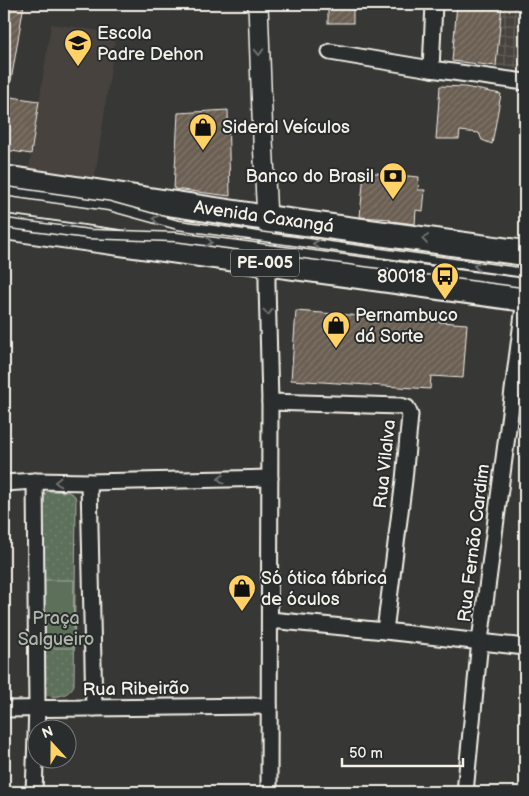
<svg xmlns="http://www.w3.org/2000/svg" width="529" height="796" viewBox="0 0 529 796" font-family="'Balsamiq Sans',sans-serif">
<style>
.built{fill:#47433e}
.industrial{fill:url(#industrial-grid)}
.park{fill:url(#park-dots);stroke:#a8b0a1}
.pitch{fill:#5b6f5a;stroke:#a8b0a1}
.building{fill:url(#building-hatch);stroke:#f4f1e8}
.lines{fill:none;stroke-linecap:round;stroke-linejoin:round}
.minor-casing{stroke:#f4f1e8;stroke-width:19}
.tertiary-casing{stroke:#f4f1e8;stroke-width:22}
.primary-casing{stroke:#f4f1e8;stroke-width:28}
.minor{stroke:#2a2d2e;stroke-width:15}
.tertiary{stroke:#2a2d2e;stroke-width:19}
.primary{stroke:#2a2d2e;stroke-width:24}
.service-bridge-casing{stroke:#f4f1e8;stroke-width:11;stroke-linecap:butt}
.service-bridge{stroke:#2a2d2e;stroke-width:8}
.oneway{stroke:#71726f}
.labels{text-anchor:middle;dominant-baseline:central;stroke-width:4;stroke-linejoin:round;paint-order:stroke}
.shield{fill:#2a2d2e;stroke:#b7b6b0;stroke-width:1}
.shield-label{font-size:16px;font-weight:bold;fill:#f4f1e8}
.poi-label{font-size:18px;fill:#f4f1e8;stroke:#2a2d2e;text-anchor:start}
.street-label{font-size:18px;fill:#f4f1e8;stroke:#2a2d2e}
.park-label{font-size:18px;fill:#afb6a8;stroke:#2a2d2e}
</style>
<defs>
<pattern id="industrial-grid" width="8" height="8" patternUnits="userSpaceOnUse" patternTransform="scale(1.25)"><rect width="8" height="8" fill="#47433e"/><path d="M0 4h8M4 0v8" fill="none" stroke="#625f5a"/></pattern>
<pattern id="park-dots" width="8" height="8" patternUnits="userSpaceOnUse" patternTransform="scale(1.25)"><rect width="8" height="8" fill="#5b6f5a"/><path d="M2 2h.1M6 6h.1" fill="none" stroke="#738472" stroke-width="1.8" stroke-linecap="round"/></pattern>
<pattern id="building-hatch" width="6" height="6" patternUnits="userSpaceOnUse" patternTransform="scale(1.25)"><rect width="6" height="6" fill="#6b5f52"/><path d="M-1 1l2-2M0 6l6-6M5 7l2-2" fill="none" stroke="#81766b"/></pattern>
</defs>
<rect width="100%" height="100%" fill="#373735"/>
<filter id="ink" filterUnits="userSpaceOnUse"><feTurbulence type="fractalNoise" baseFrequency=".02" numOctaves="2"/><feDisplacementMap in="SourceGraphic" scale="10" xChannelSelector="R" yChannelSelector="G"/><feConvolveMatrix kernelMatrix="1 2 1 2 8 2 1 2 1" color-interpolation-filters="sRGB"/></filter>
<g filter="url(#ink)">
<polygon class="built" points="51,24 116,33 95,177 29,168"/>
<polygon class="industrial" points="502,4 525,4 525,70 496,66"/>
<path class="park" d="M48 491 69 492 75 496 76 501 74 685C68 698 51 699 41 692L42 496Z"/>
<polygon class="pitch" points="42,580 74,580 73,648 41,648"/>
<g class="building">
<polygon points="4,4 24,4 11,81 4,80"/>
<rect x="328" y="4" width="25" height="19"/>
<polygon points="457,4 502,4 496,66 452,61"/>
<polygon points="440,86 465,87 501,94 492,144 482,140 479,133 460,131 459,139 436,139"/>
<polygon points="4,96 39,101 31,154 5,150 10,113 4,112"/>
<polygon points="228,110 230,196 174,189 178,113"/>
<polygon points="364,172 419,177 418,190 425,190 423,211 416,210 415,224 390,221 390,219 360,217"/>
<polygon points="296,311 467,324 463,378 431,376 430,389 291,380"/>
</g>
<g class="lines">
<g class="minor-casing">
<g id="minor">
<polyline points="330,52 431,69 525,82"/>
<polyline points="431,69 434,4"/>
<polyline points="267,218 267,284 270,402 269,792"/>
<polyline points="270,402 400,406 407,408 410,415 404,480 385,631"/>
<polyline points="89,482 94,708"/>
<polyline points="4,483 35,481 89,482 270,478"/>
<polyline points="270,620 385,631 525,647"/>
<polyline points="4,709 269,706"/>
<polyline points="34,792 37,708 35,481"/>
<polyline points="465,792 480,641 525,299"/>
</g>
</g>
<g class="tertiary-casing">
<polyline id="tertiary" points="258,4 263,140 267,218"/>
</g>
<g class="primary-casing">
<g id="primary">
<polyline points="4,178 267,218 525,253"/>
<polyline points="4,227 525,299"/>
</g>
</g>
<use href="#minor" class="minor"/>
<use href="#tertiary" class="tertiary"/>
<use href="#primary" class="primary"/>
<g class="service-bridge-casing">
<g id="service-bridge">
<polyline points="4,191 109,206 178,225 525,273"/>
<polyline points="4,223 89,234 176,237 525,283"/>
</g>
</g>
<use href="#service-bridge" class="service-bridge"/>
</g>
<defs><path id="oneway-chevron" d="M-2-3.5L2.5 0L-2 3.5" fill="none" stroke-width="1.6" stroke-linecap="round" stroke-linejoin="round" transform="scale(1.25)"/></defs>
<g class="oneway">
<use href="#oneway-chevron" transform="translate(259 52) rotate(88)"/>
<use href="#oneway-chevron" transform="translate(156 219) rotate(-165)"/>
<use href="#oneway-chevron" transform="translate(425 239) rotate(-172)"/>
<use href="#oneway-chevron" transform="translate(209 242) rotate(7)"/>
<use href="#oneway-chevron" transform="translate(316 244) rotate(-172)"/>
<use href="#oneway-chevron" transform="translate(477 266) rotate(-172)"/>
<use href="#oneway-chevron" transform="translate(268 312) rotate(88)"/>
<use href="#oneway-chevron" transform="translate(221 479) rotate(179)"/>
<use href="#oneway-chevron" transform="translate(58 482) rotate(-179)"/>
</g>
</g>
<defs>
<g id="school-pin" transform="scale(1.4375)"><path d="M0 17L-7.5 6A9.5 9.5 0 1 1 7.5 6Z" fill="#ffd166" stroke="#2a2d2e"/><path d="M0-5L7-2L0 1L-7-2ZM-4 1L0 2.5L4 1V4Q0 6-4 4Z" fill="#111"/></g>
<g id="shop-pin" transform="scale(1.4375)"><path d="M0 17L-7.5 6A9.5 9.5 0 1 1 7.5 6Z" fill="#ffd166" stroke="#2a2d2e"/><path d="M-5-2.5h2.3a2.7 3.5 0 0 1 5.4 0H5L5.5 6h-11ZM-1.5-2.5h3a1.5 2.3 0 0 0-3 0Z" fill="#111"/></g>
<g id="bank-pin" transform="scale(1.4375)"><path d="M0 17L-7.5 6A9.5 9.5 0 1 1 7.5 6Z" fill="#ffd166" stroke="#2a2d2e"/><path d="M-6-4H6V4H-6ZM0-2.3a2.3 2.3 0 1 0 0 4.6a2.3 2.3 0 1 0 0-4.6Z" fill="#111"/></g>
<g id="bus-pin" transform="scale(1.4375)"><path d="M0 17L-7.5 6A9.5 9.5 0 1 1 7.5 6Z" fill="#ffd166" stroke="#2a2d2e"/><path d="M-5-6H5V4H4V6H2V4H-2V6H-4V4H-5ZM-3.5-4V0h7V-4ZM-3.5 1.2v1.5H-2V1.2ZM2 1.2v1.5H3.5V1.2Z" fill="#111"/></g>
</defs>
<g fill-rule="evenodd">
<use href="#school-pin" x="78" y="43"/>
<use href="#shop-pin" x="203" y="127"/>
<use href="#bank-pin" x="393" y="176"/>
<use href="#bus-pin" x="445" y="276"/>
<use href="#shop-pin" x="336" y="325"/>
<use href="#shop-pin" x="242" y="588"/>
</g>
<g class="labels">
<rect class="shield" x="231" y="249.5" width="68" height="27" rx="4"/>
<g class="shield-label">
<text x="265" y="263">PE-005</text>
</g>
<g class="poi-label">
<text x="97" y="33">Escola<tspan x="97" dy="21">Padre Dehon</tspan></text>
<text x="222" y="127">Sideral Veículos</text>
<text x="374" y="176" text-anchor="end">Banco do Brasil</text>
<text x="426" y="276" text-anchor="end">80018</text>
<text x="355" y="315">Pernambuco<tspan x="355" dy="21">dá Sorte</tspan></text>
<text x="261" y="578">Só ótica fábrica<tspan x="261" dy="21">de óculos</tspan></text>
</g>
<g class="street-label">
<text transform="translate(264 217) rotate(8)">Avenida Caxangá</text>
<text transform="translate(385 464) rotate(-84)">Rua Vilalva</text>
<text transform="translate(474 543) rotate(-83)">Rua Fernão Cardim</text>
<text transform="translate(136 689) rotate(-1)">Rua Ribeirão</text>
</g>
<g class="park-label">
<text x="56" y="618">Praça<tspan x="56" dy="21">Salgueiro</tspan></text>
</g>
</g>
<rect width="529" height="796" fill="none" stroke="#2a2d2e" stroke-width="20"/>
<rect x="10" y="10" width="509" height="776" fill="none" stroke="#f4f1e8" stroke-width="2" filter="url(#ink)"/>
<g transform="translate(52 744) rotate(339)"><circle r="24" fill="#2a2d2e" stroke="#7b7b78"/>
<path d="M0-4L9 19L0 12L-9 19Z" fill="#ffd166"/>
<text y="-8" font-size="14" font-weight="bold" text-anchor="middle" fill="#f4f1e8">N</text>
</g>
<path d="M342 758v8h121v-8" fill="none" stroke="#f4f1e8" stroke-width="2.5"/>
<text x="349" y="758" font-size="15" fill="#f4f1e8" stroke="#2a2d2e" stroke-width="4" paint-order="stroke">50 m</text>
</svg>
